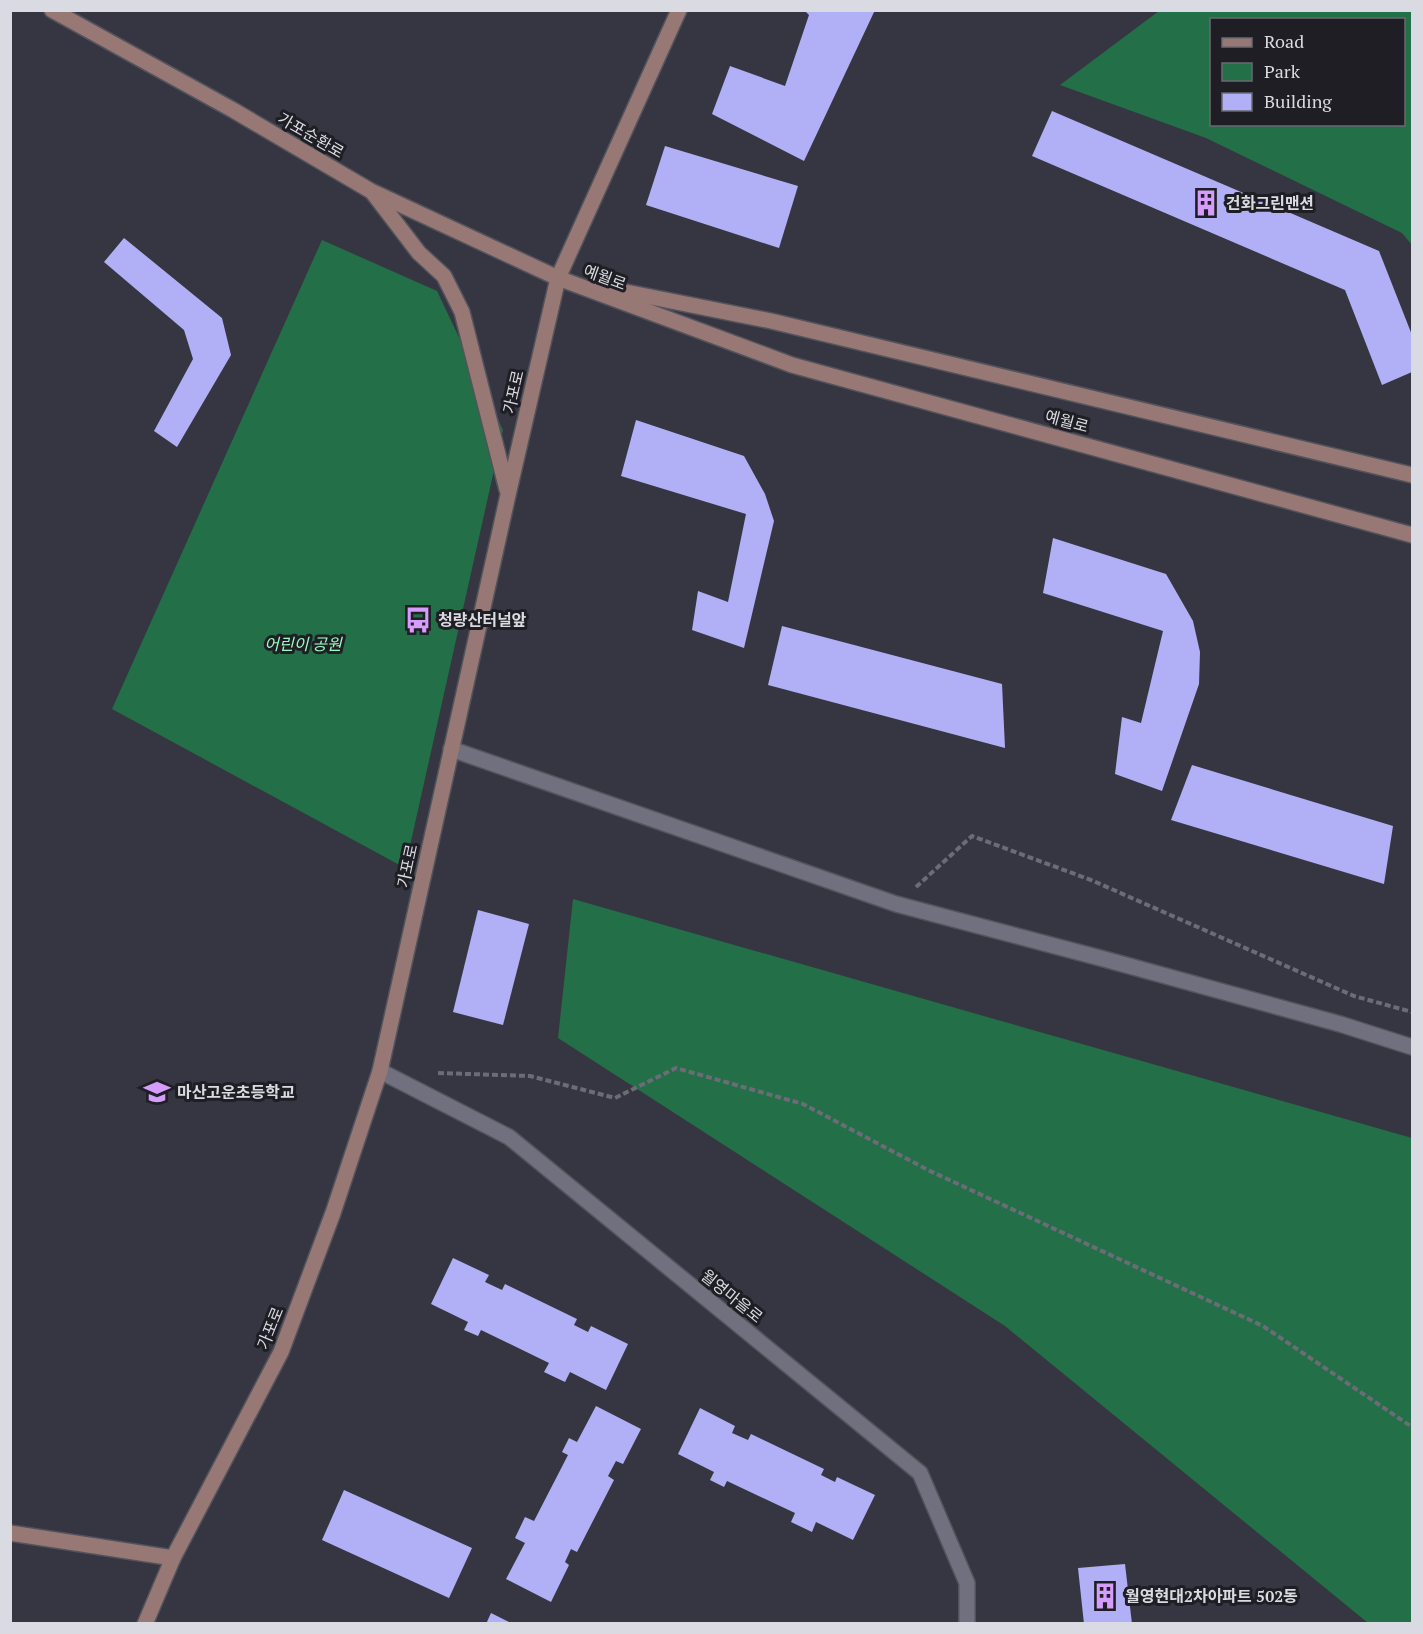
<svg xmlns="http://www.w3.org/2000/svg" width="1423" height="1634" viewBox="0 0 1423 1634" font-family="'PT Serif','Noto Sans KR',serif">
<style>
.green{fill:#236f48;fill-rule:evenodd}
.building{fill:#b1b0f7}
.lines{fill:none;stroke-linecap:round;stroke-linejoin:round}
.lane-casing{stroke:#52535c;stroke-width:18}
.street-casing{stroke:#52535c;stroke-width:18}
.secondary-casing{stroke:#52535c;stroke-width:18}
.path{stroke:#6c6c77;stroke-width:4;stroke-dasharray:6 3;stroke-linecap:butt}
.lane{stroke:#70707e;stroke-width:15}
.street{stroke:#70707e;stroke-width:15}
.secondary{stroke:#977874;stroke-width:15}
.labels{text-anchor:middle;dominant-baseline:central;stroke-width:6;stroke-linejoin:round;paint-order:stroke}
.street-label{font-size:16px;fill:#dadae2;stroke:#1e1e24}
.poi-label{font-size:16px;font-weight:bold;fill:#dadae2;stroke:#1e1e24;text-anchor:start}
.park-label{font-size:16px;font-style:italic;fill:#98fcc1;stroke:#1e1e24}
</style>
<rect width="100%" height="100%" fill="#363642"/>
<g class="green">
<path d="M1159 11H1412V245L1402 233 1206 138 1060 85ZM1212 20H1404V124H1212Z"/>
<polygon points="322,240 437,291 503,430 405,868 112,709"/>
<polygon points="573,899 1412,1138 1412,1623 1368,1623 1005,1326 558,1038"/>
</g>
<g class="building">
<polygon points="804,10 875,10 804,161 712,114 730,66 785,86 809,15"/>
<polygon points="1052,111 1379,251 1412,335 1412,372 1382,385 1345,290 1032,156"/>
<polygon points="665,146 798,186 779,248 646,205"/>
<polygon points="124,238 222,318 231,355 177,447 154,431 193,359 184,330 104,262"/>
<polygon points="636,420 744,456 765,494 774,521 744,648 692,630 698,591 728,602 746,514 621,476"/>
<polygon points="1053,538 1166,574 1193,621 1200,652 1199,684 1162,791 1115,774 1122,717 1141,723 1163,631 1043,593"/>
<polygon points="782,626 1002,684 1005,748 768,685"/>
<polygon points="1192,765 1393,826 1384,884 1171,820"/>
<polygon points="478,910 529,924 503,1025 453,1012"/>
<polygon points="453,1258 489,1275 485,1282 502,1290 505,1284 577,1319 574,1325 588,1332 591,1326 628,1344 606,1390 570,1372 565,1382 544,1372 549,1363 481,1330 478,1336 464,1330 468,1322 431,1304"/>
<polygon points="596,1406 641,1429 623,1464 616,1461 608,1476 614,1480 577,1552 571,1549 565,1562 569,1565 551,1602 506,1579 525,1543 515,1538 525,1517 534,1521 568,1455 562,1452 569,1438 577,1442"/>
<polygon points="700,1408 735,1426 732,1433 748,1440 751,1434 824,1469 821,1475 835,1482 837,1477 875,1495 853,1540 816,1522 812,1532 791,1522 795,1513 727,1481 724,1487 710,1480 714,1472 678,1454"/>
<polygon points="344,1490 472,1548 449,1598 322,1540"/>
<polygon points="1125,1564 1132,1624 1084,1624 1078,1568"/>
<polygon points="491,1613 513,1624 486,1624"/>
</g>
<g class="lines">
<g class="lane-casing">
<polyline id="lane" points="451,749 896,904 1104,959 1340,1024 1412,1047"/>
</g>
<g class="street-casing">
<polyline id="street" points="380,1071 509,1137 920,1473 967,1583 967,1624"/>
</g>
<g class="secondary-casing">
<g id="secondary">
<polyline points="52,10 233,110 371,191 558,278 792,365 1412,535"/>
<polyline points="373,193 419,253 444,276 462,312 507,490"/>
<polyline points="606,288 771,321 1412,475"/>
<polyline points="10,1533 173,1558"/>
<polyline points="145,1624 173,1558 281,1352 333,1213 380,1071 508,495 558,278 679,10"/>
</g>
</g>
<g class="path">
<polyline points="916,887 972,836 1091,880 1354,996 1412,1012"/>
<polyline points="438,1073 530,1076 615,1098 676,1068 803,1104 928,1170 1263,1326 1412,1427"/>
</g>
<use href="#lane" class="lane"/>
<use href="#street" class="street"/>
<use href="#secondary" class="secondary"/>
</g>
<defs>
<g id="building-bare" transform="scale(2.07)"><path d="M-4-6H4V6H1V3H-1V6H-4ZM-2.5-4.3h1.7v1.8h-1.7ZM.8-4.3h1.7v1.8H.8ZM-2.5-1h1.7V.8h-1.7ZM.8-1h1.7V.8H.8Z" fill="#d49cfb" stroke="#1e1e24" stroke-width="2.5" paint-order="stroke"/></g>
<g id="bus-bare" transform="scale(2.07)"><path d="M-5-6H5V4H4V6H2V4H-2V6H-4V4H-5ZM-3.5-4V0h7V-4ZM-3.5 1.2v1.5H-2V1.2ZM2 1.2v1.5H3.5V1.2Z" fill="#d49cfb" stroke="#1e1e24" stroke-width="2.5" paint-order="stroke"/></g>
<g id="school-bare" transform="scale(2.07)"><path d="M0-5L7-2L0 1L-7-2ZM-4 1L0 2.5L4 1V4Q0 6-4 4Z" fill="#d49cfb" stroke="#1e1e24" stroke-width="2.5" paint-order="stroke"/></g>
</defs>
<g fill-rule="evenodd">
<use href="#building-bare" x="1206" y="203"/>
<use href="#bus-bare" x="418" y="620"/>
<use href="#school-bare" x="157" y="1092"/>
<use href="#building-bare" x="1105" y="1596"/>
</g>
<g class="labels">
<g class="street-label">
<text transform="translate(311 135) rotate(30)">가포순환로</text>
<text transform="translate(605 277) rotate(20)">예월로</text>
<text transform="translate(513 392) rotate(-77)">가포로</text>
<text transform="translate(1067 421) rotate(15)">예월로</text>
<text transform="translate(407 866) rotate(-78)">가포로</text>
<text transform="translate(732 1296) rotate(39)">월영마을로</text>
<text transform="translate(270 1328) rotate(-68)">가포로</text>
</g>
<g class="poi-label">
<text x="1226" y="203">건화그린맨션</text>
<text x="438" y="620">청량산터널앞</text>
<text x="177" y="1092">마산고운초등학교</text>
<text x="1125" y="1596">월영현대2차아파트 502동</text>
</g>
<g class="park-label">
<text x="303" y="644">어린이 공원</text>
</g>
</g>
<rect width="1423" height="1634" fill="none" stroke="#dadae2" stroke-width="24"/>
<rect x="1210" y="18" width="195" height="108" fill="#1e1e24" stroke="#696970" stroke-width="1.5"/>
<rect x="1222" y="38" width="30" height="9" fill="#977874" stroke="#696970" stroke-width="1.5"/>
<text x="1264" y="48" font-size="18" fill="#dadae2">Road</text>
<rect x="1222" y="63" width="30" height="18" fill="#236f48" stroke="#696970" stroke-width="1.5"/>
<text x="1264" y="78" font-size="18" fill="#dadae2">Park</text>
<rect x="1222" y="93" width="30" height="18" fill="#b1b0f7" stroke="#696970" stroke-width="1.5"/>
<text x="1264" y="108" font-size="18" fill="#dadae2">Building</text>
</svg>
